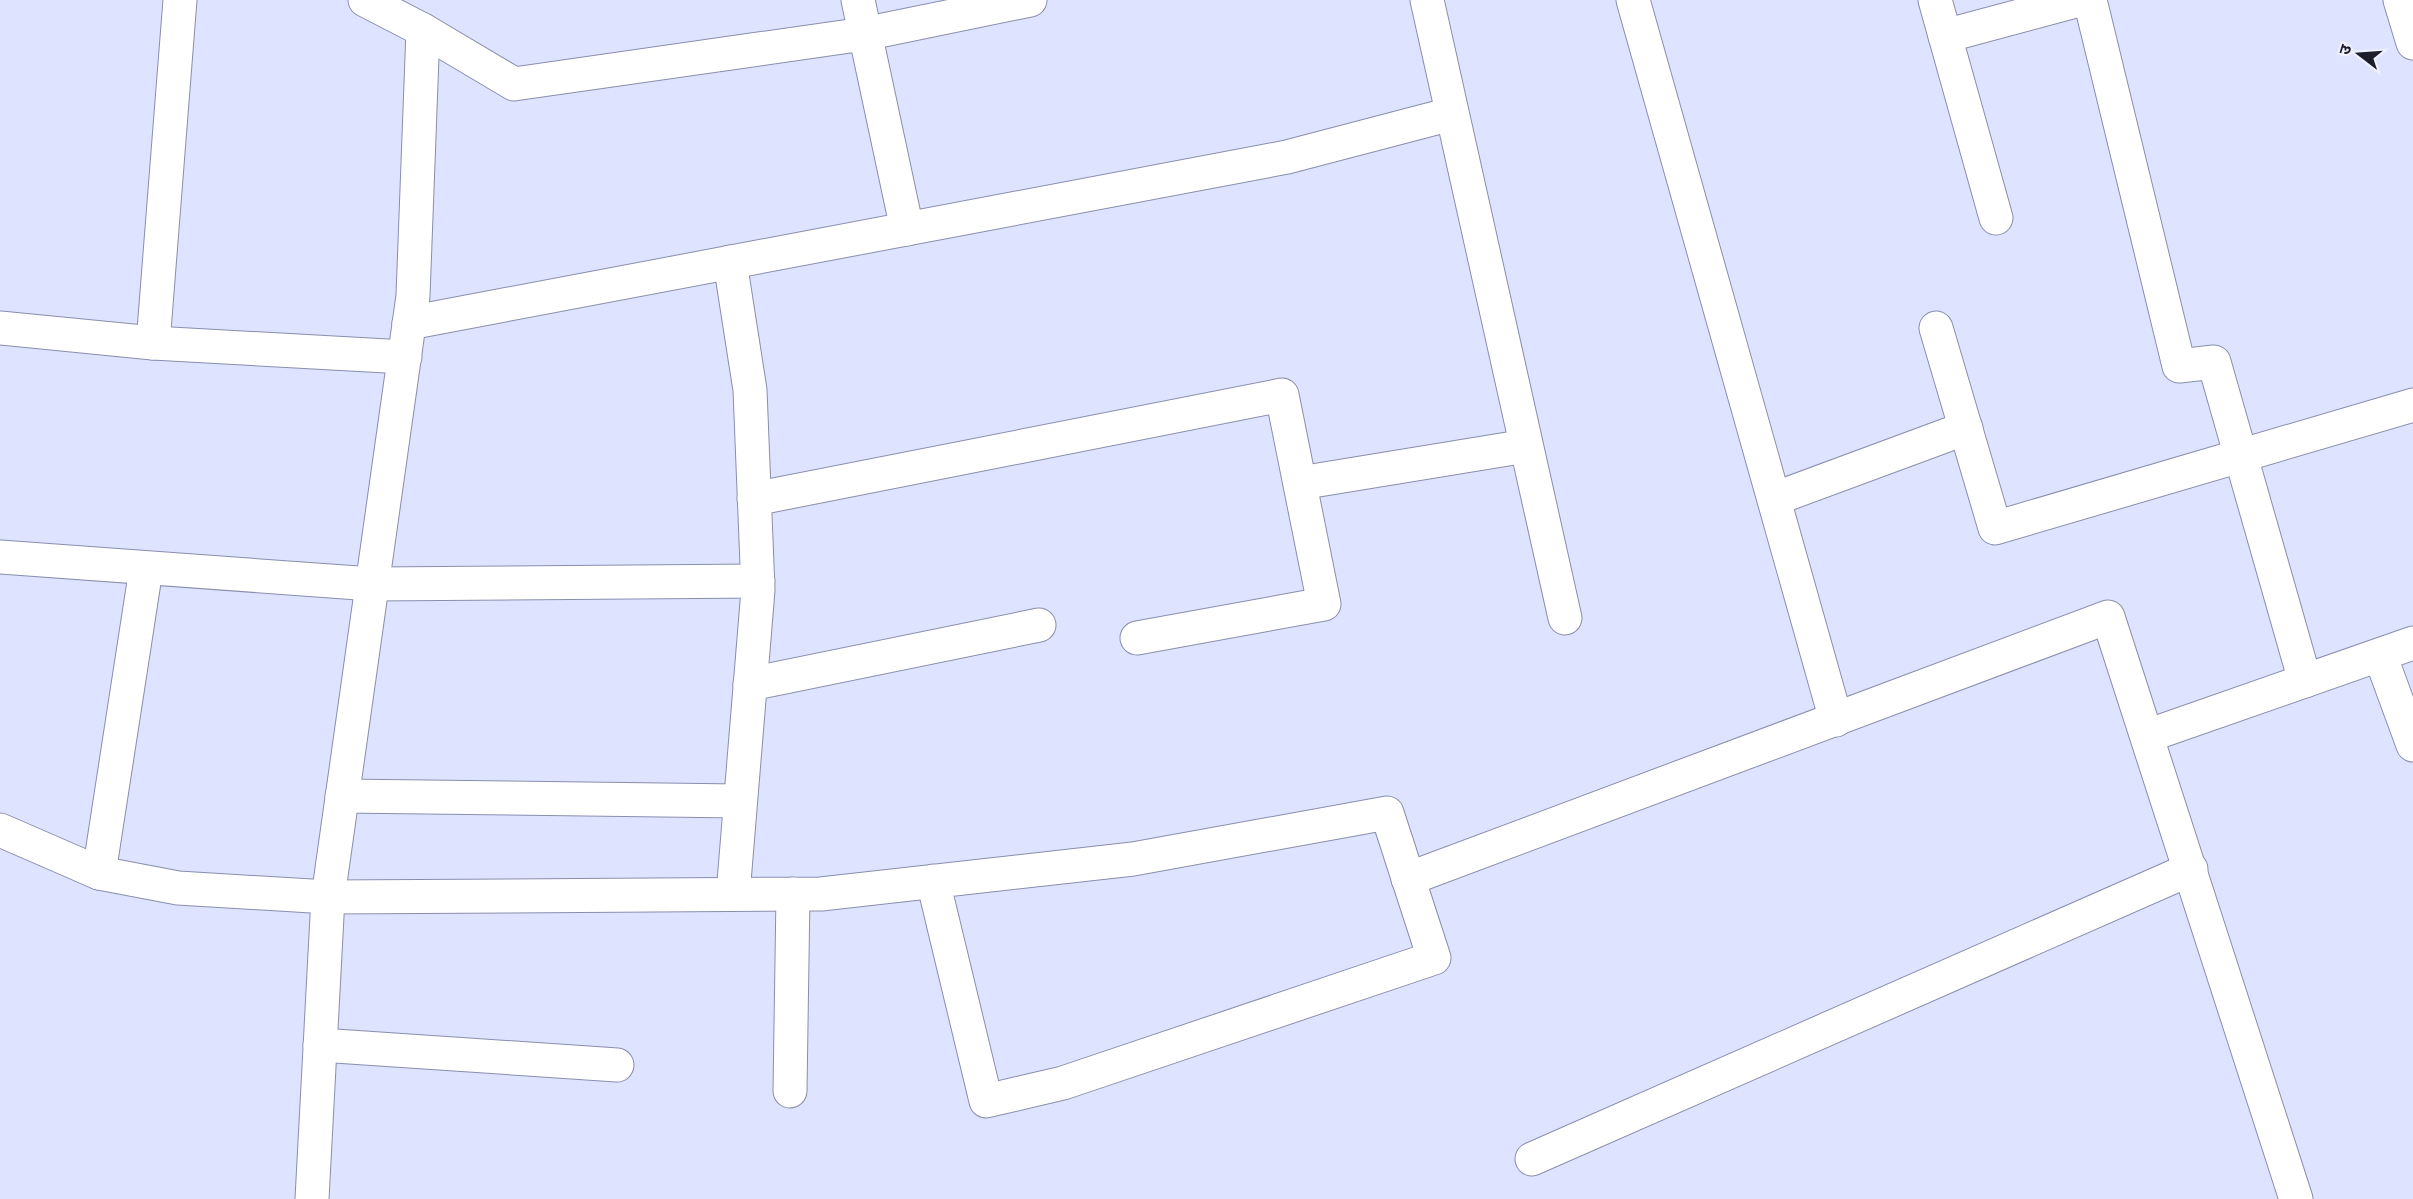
<svg xmlns="http://www.w3.org/2000/svg" width="2413" height="1199" viewBox="0 0 2413 1199" font-family="Signika,'Noto Sans Devanagari',sans-serif">
<style>
.lines{fill:none;stroke-linecap:round;stroke-linejoin:round}
.minor-casing{stroke:#898eae;stroke-width:35}
.minor{stroke:#fff;stroke-width:33}
</style>
<rect width="100%" height="100%" fill="#dee3ff"/>
<g class="lines">
<g class="minor-casing">
<g id="minor">
<polyline points="365,0 423,30 514,84 864,34 1030,0"/>
<polyline points="858,0 907,229"/>
<polyline points="1427,0 1565,618"/>
<polyline points="1633,0 1836,720"/>
<polyline points="1935,0 1996,218"/>
<polyline points="2090,0 2179,366 2214,362 2305,681"/>
<polyline points="2400,0 2413,43"/>
<polyline points="1945,36 2079,0"/>
<polyline points="730,262 750,390 758,590 733,894"/>
<polyline points="409,323 1287,157 1451,114"/>
<polyline points="0,328 153,343 405,357"/>
<polyline points="1936,328 1995,528 2413,405"/>
<polyline points="153,343 180,0"/>
<polyline points="1300,483 1526,446"/>
<polyline points="754,499 1282,395 1324,604 1137,638"/>
<polyline points="1774,499 1966,428"/>
<polyline points="0,557 372,584 758,581"/>
<polyline points="2380,655 2413,745"/>
<polyline points="750,684 1039,625"/>
<polyline points="2147,736 2413,643"/>
<polyline points="342,796 740,801"/>
<polyline points="0,830 99,873 178,888 328,897 821,894 1133,859 1387,813 1434,958 1063,1083 986,1101 933,881"/>
<polyline points="99,873 146,569"/>
<polyline points="1408,879 2108,617 2296,1199"/>
<polyline points="320,1045 617,1065"/>
<polyline points="790,1091 793,894"/>
<polyline points="1532,1159 2191,869"/>
<polyline points="312,1199 328,897 413,296 423,30"/>
</g>
</g>
<use href="#minor" class="minor"/>
</g>
<g transform="translate(2359 54) rotate(287)" stroke="#eef1ff" stroke-width="4.5" paint-order="stroke">
<path d="M0-4.5L10 22L0 15L-10 22Z" fill="#1c1e2a"/>
<text y="-9" font-size="16" font-weight="bold" text-anchor="middle" fill="#1c1e2a">उ</text>
</g>
</svg>
